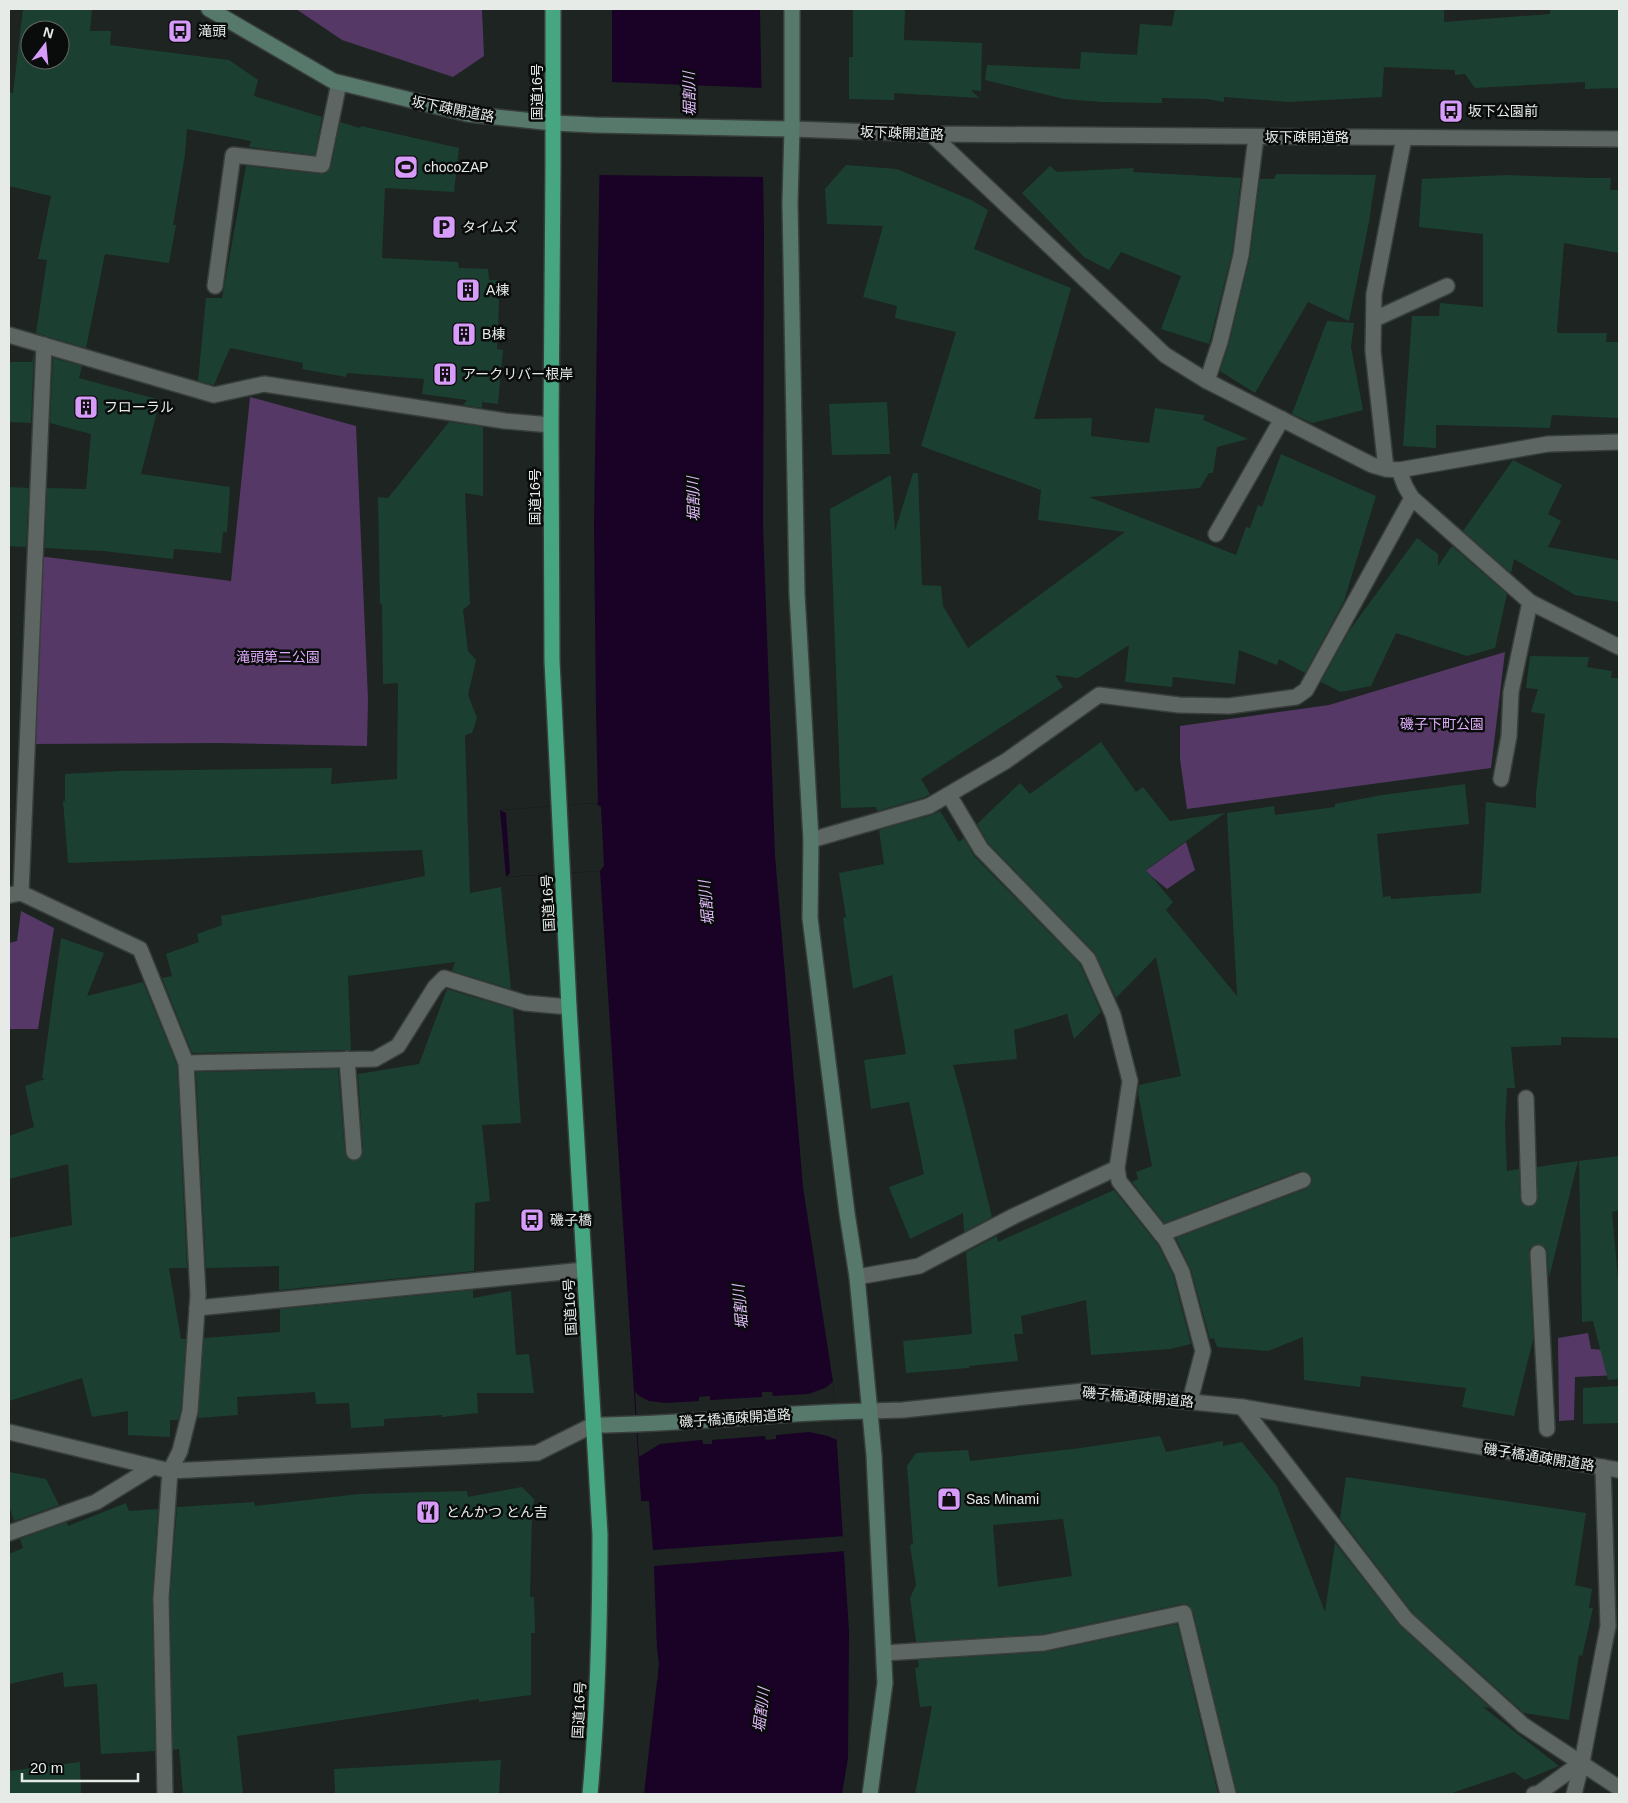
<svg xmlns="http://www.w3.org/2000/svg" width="1628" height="1803" viewBox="0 0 1628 1803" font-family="Helvetica,'Noto Sans JP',sans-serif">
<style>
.green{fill:#553865}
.water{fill:#190225}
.pier{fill:#1d2421}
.building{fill:#1b4031;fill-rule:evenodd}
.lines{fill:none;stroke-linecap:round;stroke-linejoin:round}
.lane-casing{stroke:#383e3b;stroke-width:18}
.street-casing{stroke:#383e3b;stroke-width:18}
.secondary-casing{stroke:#383e3b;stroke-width:18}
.highway-casing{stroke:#383e3b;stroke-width:18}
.lane{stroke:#5d6662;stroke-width:15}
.street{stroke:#5d6662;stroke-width:15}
.secondary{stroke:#56796c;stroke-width:15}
.highway{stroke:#47a682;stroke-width:15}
.labels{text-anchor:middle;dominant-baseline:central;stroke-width:5;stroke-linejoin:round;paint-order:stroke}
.poi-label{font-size:14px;fill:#e6ebe8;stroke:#090c0b;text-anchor:start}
.street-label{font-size:14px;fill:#e6ebe8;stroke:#090c0b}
.park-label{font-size:14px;fill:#deaafc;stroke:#090c0b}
.water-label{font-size:15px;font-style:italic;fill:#e3bdfb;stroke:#090c0b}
</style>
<rect width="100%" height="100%" fill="#1d2421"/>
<g class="green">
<polygon points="296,9 482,9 484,56 453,77 342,40"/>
<polygon points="250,397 356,426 368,699 367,746 221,743 34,744 39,556 231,581"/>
<polygon points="1505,652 1491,768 1187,809 1180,759 1180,726 1329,705"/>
<polygon points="1186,842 1195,870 1167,889 1145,871"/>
<polygon points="21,911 54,928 38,1029 9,1029 9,943 17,941"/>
<polygon points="1588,1333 1591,1349 1619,1351 1619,1375 1575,1377 1574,1420 1559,1421 1558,1338"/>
</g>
<polygon class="water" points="602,9 760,9 764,233 763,527 775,856 803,1187 833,1382 849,1632 848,1758 842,1794 644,1794 659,1664 643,1530 600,871 506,877 500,810 598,803 596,709 594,524"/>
<g class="pier">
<polygon points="599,9 612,9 612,82 764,88 765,177 597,175"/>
<polygon points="596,803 601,807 604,866 600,871 506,877 510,873 506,813 500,810"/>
<polygon points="833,1382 837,1440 828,1436 809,1432 776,1435 776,1439 766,1440 765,1436 712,1440 712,1444 703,1444 702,1440 660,1444 639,1457 635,1392 641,1397 649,1401 666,1403 699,1401 699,1397 710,1396 710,1400 762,1397 762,1392 772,1392 773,1396 808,1394 825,1388"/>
<polygon points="640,1501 649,1501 653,1550 845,1536 846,1551 654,1566 658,1679 654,1679 656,1664 645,1570"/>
</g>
<g class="building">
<path d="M23 9H92L90 31H111L110 45 229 60 258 80 254 96 322 117 315 155 249 147 251 141 187 129 185 155 173 225H176L169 263 105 254 86 348 36 333 47 260 38 259 51 196 9 186V92L13 93ZM30 30H60V60H30Z"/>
<polygon points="853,9 905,9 904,40 982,43 981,91 971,90 979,98 894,93 894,100 849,99 849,57 853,57"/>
<polygon points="1175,9 1444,9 1444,22 1550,14 1550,9 1619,9 1618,34 1619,88 1585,89 1585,82 1475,88 1465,74 1455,75 1455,70 1384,67 1382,97 1289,102 1224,97 1224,102 1208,99 1162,98 1162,103 1102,102 1064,99 985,80 987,65 1080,69 1081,52 1137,55 1140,24 1172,26"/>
<polygon points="340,122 360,128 361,126 459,148 454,192 385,188 382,258 458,262 459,268 488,269 489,280 500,280 497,349 503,350 498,404 482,402 482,408 463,405 467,400 422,394 424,379 347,373 346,377 302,369 303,363 230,348 214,385 198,381 206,298 222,298 246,166 321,174 326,173 331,167"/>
<polygon points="846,165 897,169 971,200 988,210 974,249 1071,288 1034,419 1092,418 1091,436 1149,443 1155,408 1205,415 1203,420 1248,439 1217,447 1213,473 1209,473 1200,488 1089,497 1236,555 1246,527 1250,528 1258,505 1262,507 1281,454 1376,496 1344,601 1305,673 1279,659 1277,665 1239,650 1235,684 1173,677 1172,687 1125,682 1129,645 1078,678 1055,675 1063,687 921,779 930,794 925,797 877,811 876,807 841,808 830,509 891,475 895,531 913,473 918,473 922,585 941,586 943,606 968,648 1125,532 1038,520 1041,490 921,446 956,332 895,318 897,306 863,297 883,226 827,224 825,189"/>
<polygon points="1050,166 1057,172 1134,168 1133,172 1241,178 1232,253 1209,344 1161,329 1181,276 1121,252 1109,270 1084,257 1022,193"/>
<polygon points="1276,174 1376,175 1369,222 1349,321 1308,302 1255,393 1220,371 1229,344 1250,257 1260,179 1274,179"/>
<polygon points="1506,175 1590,178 1611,178 1610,190 1619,190 1619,253 1564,243 1557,330 1558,333 1607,333 1606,342 1619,342 1619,418 1552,415 1550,428 1436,425 1436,448 1403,446 1412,316 1439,316 1440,303 1483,307 1483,234 1419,227 1422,179"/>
<polygon points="1327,321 1354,323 1351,347 1363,410 1312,423 1292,414"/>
<polygon points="34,352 31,423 9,422 9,362 32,362"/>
<polygon points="53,358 82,366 79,378 160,400 141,474 230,487 227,532 223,532 221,553 174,549 173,559 103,551 45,548 47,488 86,489 91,434 50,423"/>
<polygon points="887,402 890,454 832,455 829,404"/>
<polygon points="449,422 483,427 483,496 465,493 470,604 463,610 468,651 476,660 468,695 477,718 472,733 465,735 470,893 501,887 511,989 452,971 455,962 348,976 351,1050 192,1053 162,978 172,976 166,954 199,942 197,934 222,925 221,916 425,876 422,850 68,863 63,801 65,801 65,774 120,771 332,768 331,784 397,779 398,683 383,684 382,604 380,604 378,497 388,498"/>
<polygon points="1513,460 1562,485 1548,514 1561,521 1548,547 1619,560 1619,602 1575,595 1514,559 1511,573 1463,531"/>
<polygon points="9,487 29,488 26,547 9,546"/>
<polygon points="1417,538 1438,554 1438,566 1452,546 1507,594 1495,648 1467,656 1396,633 1371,686 1341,692 1321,682 1349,631"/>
<polygon points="1530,656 1589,657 1587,667 1612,671 1611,678 1619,678 1619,1038 1561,1037 1561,1045 1511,1047 1515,1088 1507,1088 1505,1126 1507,1171 1519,1169 1520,1198 1521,1203 1530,1207 1537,1202 1537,1167 1578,1161 1549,1278 1547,1253 1546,1248 1537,1244 1529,1249 1533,1340 1514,1416 1462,1407 1466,1388 1361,1376 1360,1387 1304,1380 1303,1337 1268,1351 1217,1347 1214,1338 1210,1339 1191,1270 1176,1238 1306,1189 1312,1182 1312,1176 1305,1171 1300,1171 1164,1223 1132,1182 1138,1179 1136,1172 1152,1166 1138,1094 1139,1085 1181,1076 1156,957 1116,998 1095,953 988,843 977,824 1020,783 1030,794 1101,742 1136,792 1143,787 1170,821 1225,813 1146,870 1173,902 1166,910 1237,996 1227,813 1274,806 1275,815 1335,807 1335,804 1382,795 1465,784 1469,824 1377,834 1383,897 1391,896 1391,899 1481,893 1486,802 1536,808 1536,794 1545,714 1531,712 1538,689 1526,688"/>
<polygon points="940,811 959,842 964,838 974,856 1080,964 1101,1012 1074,1039 1067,1014 1014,1030 1017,1059 953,1065 964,1104 992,1217 964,1232 963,1213 910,1239 889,1187 924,1174 909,1102 871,1109 864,1060 906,1054 892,975 853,989 843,918 846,917 839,873 884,864 879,830 932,815"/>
<polygon points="61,938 104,953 87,996 143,982 177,1065 187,1268 169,1268 181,1339 186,1339 181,1410 178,1420 170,1420 170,1437 128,1435 128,1411 92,1417 82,1378 9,1401 9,1238 72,1225 68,1164 9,1179 9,1136 34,1127 25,1086 45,1079 42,1078"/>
<polygon points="447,989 513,1009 521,1123 482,1125 490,1201 475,1203 474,1271 279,1290 279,1266 206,1268 196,1072 338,1069 345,1153 350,1160 355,1161 362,1156 363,1151 358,1074 419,1064"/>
<polygon points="1619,1156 1619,1210 1612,1212 1619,1290 1619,1379 1608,1380 1593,1321 1582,1322 1579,1161"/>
<polygon points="1114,1190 1158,1245 1173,1275 1191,1344 1170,1349 1091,1355 1086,1300 1021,1316 1023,1334 1014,1334 1018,1361 969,1366 969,1368 906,1373 903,1341 972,1334 966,1252 997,1236 998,1242"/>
<polygon points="473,1290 473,1298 511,1291 516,1355 529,1354 534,1393 477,1393 478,1413 442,1417 442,1415 384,1419 384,1426 351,1428 349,1403 316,1404 315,1392 237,1397 238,1415 198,1418 204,1338 280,1332 280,1309"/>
<polygon points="1619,1386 1619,1423 1583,1424 1583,1388"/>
<path d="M1160 1436 1166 1452 1223 1441V1446L1242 1442 1277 1486 1325 1612 1335 1543 1400 1626 1490 1708 1483 1707 1559 1766 1525 1780 1514 1772 1449 1794H1237L1193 1611 1187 1604H1182L1043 1634 916 1642 910 1598 916 1585 910 1545 913 1544 907 1466 916 1453 968 1450 970 1461 1081 1448ZM1063 1519 1072 1576 998 1587 993 1525Z"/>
<polygon points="9,1472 46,1479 59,1505 14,1521 9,1505"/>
<polygon points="1346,1477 1586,1513 1575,1585 1592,1589 1589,1608 1593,1608 1582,1656 1579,1655 1569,1720 1524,1713 1413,1613 1340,1518"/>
<polygon points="522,1487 534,1499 532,1516 530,1597 534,1597 535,1633 531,1633 531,1695 479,1702 479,1699 237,1736 243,1794 183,1794 179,1749 173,1750 170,1598 177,1507 254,1502 255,1506 359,1494 467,1491 468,1497"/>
<polygon points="126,1503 129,1511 158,1509 152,1598 155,1751 101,1754 97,1684 64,1687 63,1672 9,1684 9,1554 23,1548 20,1539 67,1522 68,1526"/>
<polygon points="1177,1624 1218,1794 915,1794 932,1706 920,1707 915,1668 919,1667 918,1660 1045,1652"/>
<polygon points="501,1760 499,1794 335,1794 334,1769"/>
<polygon points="80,1762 81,1794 9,1794 9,1771"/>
</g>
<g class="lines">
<g class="lane-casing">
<g id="lane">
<polyline points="215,286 233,155 322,165 339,83"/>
<polyline points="1375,319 1447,286"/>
<polyline points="9,335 214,395 264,384 505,421 551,425"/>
<polyline points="1207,381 1220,342 1241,255 1256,137"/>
<polyline points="1386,469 1373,351 1374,294 1404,138"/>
<polyline points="1399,470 1548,444 1619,442"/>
<polyline points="1216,534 1282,419"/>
<polyline points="1501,779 1509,736 1511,692 1530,602"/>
<polyline points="949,795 981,849 1088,959 1113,1015 1130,1081 1117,1168 1119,1181 1166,1240 1182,1272 1203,1351 1190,1401"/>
<polyline points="811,840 929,806 1006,761 1099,695 1179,705 1229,706 1296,697 1306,690 1412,498"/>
<polyline points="21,893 44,345"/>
<polyline points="347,1059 354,1152"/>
<polyline points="186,1063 375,1059 398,1046 435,987 444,978 525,1003 569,1007"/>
<polyline points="1526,1098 1529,1198"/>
<polyline points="1161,1234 1303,1180"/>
<polyline points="1538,1253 1547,1429"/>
<polyline points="857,1277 919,1266 1014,1216 1117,1168"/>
<polyline points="197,1308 584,1270"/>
<polyline points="884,1653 1044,1643 1184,1613 1228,1794"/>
</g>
</g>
<g class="street-casing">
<g id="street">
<polyline points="792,129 931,134 1619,139"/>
<polyline points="931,134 1165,355 1207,381 1372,465 1386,469 1399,470 1405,486 1412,498 1530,602 1619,647"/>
<polyline points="9,895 21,893 140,949 186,1063 198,1295 190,1411 180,1451 170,1471 161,1598 165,1794"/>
<polyline points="1242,1407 1406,1619 1523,1725 1619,1788"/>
<polyline points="869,1411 903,1410 1083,1391 1242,1407 1619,1470"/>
<polyline points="9,1432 170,1471 537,1453 593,1425"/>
<polyline points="9,1533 96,1502 153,1467"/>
<polyline points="1534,1794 1539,1793 1582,1762"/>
<polyline points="1574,1794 1582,1762 1608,1626 1603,1467"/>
</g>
</g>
<g class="secondary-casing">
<g id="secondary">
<polyline points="209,9 333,81 468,114 553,123 595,125 792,129"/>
<polyline points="792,9 792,129 790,203 797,594 811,840 810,918 847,1213 857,1277 874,1455 885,1683 870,1794"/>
<path d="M593 1425C685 1425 777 1412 869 1411"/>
</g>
</g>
<g class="highway-casing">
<path id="highway" d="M553 9V166L551 425 552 661 569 1007 600 1534C600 1621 598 1708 590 1794"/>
</g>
<use href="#lane" class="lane"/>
<use href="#street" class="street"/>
<use href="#secondary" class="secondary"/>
<use href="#highway" class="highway"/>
</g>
<defs>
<g id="bus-square" transform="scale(1.25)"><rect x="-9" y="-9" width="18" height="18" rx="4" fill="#d79bf9" stroke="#090c0b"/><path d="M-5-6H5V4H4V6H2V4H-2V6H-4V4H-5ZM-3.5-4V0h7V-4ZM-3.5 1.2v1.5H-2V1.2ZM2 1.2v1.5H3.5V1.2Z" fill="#111"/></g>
<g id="stadium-square" transform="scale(1.25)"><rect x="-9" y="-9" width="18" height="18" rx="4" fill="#d79bf9" stroke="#090c0b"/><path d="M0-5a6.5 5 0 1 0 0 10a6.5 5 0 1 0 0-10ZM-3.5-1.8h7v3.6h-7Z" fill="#111"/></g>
<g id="parking-square" transform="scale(1.25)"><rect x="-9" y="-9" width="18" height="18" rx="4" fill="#d79bf9" stroke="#090c0b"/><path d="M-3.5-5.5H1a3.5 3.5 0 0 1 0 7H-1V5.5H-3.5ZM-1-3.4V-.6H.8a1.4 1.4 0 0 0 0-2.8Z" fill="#111"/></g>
<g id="building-square" transform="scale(1.25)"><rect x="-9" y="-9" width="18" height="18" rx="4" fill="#d79bf9" stroke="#090c0b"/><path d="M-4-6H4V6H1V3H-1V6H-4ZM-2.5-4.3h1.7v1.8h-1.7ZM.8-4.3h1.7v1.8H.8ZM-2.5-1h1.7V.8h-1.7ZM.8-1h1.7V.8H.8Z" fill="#111"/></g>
<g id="shop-square" transform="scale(1.25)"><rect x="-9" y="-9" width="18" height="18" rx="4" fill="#d79bf9" stroke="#090c0b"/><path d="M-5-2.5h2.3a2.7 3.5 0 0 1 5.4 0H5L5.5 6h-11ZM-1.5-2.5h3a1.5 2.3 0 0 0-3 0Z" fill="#111"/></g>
<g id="restaurant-square" transform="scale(1.25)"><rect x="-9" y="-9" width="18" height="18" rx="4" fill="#d79bf9" stroke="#090c0b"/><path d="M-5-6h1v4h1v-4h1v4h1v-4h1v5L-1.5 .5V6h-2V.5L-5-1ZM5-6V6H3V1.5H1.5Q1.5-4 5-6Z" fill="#111"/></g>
</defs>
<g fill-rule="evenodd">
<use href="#bus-square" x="180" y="31"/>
<use href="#bus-square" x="1451" y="111"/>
<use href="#stadium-square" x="406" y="167"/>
<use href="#parking-square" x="444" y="227"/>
<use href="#building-square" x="468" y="290"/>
<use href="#building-square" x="464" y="334"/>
<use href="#building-square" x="445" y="374"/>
<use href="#building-square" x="86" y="407"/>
<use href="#bus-square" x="532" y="1220"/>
<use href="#shop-square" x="949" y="1499"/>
<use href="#restaurant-square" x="428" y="1512"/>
</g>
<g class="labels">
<g class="poi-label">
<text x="198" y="31">滝頭</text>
<text x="1468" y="111">坂下公園前</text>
<text x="424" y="167">chocoZAP</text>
<text x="462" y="227">タイムズ</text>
<text x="486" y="290">A棟</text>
<text x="482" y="334">B棟</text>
<text x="462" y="374">アークリバー根岸</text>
<text x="104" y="407">フローラル</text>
<text x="550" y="1220">磯子橋</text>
<text x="966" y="1499">Sas Minami</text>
<text x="446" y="1512">とんかつ とん吉</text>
</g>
<g class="street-label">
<text transform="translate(537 92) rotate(-90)">国道16号</text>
<text transform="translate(453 109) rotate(11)">坂下疎開道路</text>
<text transform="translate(902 133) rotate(2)">坂下疎開道路</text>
<text x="1307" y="137">坂下疎開道路</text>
<text transform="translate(535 497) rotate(-90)">国道16号</text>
<text transform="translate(548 903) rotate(-93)">国道16号</text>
<text transform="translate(570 1307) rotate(-93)">国道16号</text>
<text transform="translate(1138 1397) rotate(5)">磯子橋通疎開道路</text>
<text transform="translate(735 1418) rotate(-4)">磯子橋通疎開道路</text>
<text transform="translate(1539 1457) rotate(9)">磯子橋通疎開道路</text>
<text transform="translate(579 1710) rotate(-87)">国道16号</text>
</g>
<g class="park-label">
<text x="278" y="657">滝頭第二公園</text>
<text x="1442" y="724">磯子下町公園</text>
</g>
<g class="water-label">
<text transform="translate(689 94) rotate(-91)">堀割川</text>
<text transform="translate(693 499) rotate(-91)">堀割川</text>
<text transform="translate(706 903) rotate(-95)">堀割川</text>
<text transform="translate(740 1307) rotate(-95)">堀割川</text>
<text transform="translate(761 1710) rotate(-83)">堀割川</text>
</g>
</g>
<rect width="1628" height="1803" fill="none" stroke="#e6ebe8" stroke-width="20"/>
<g transform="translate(45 45) rotate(16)"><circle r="24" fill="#090c0b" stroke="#616563"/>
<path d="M0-4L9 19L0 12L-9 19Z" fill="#d79bf9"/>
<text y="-8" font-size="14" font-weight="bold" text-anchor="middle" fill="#e6ebe8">N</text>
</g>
<path d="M22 1773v8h116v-8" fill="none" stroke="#e6ebe8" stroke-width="2.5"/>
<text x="30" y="1773" font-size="15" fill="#e6ebe8" stroke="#090c0b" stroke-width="4" paint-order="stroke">20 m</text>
</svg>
